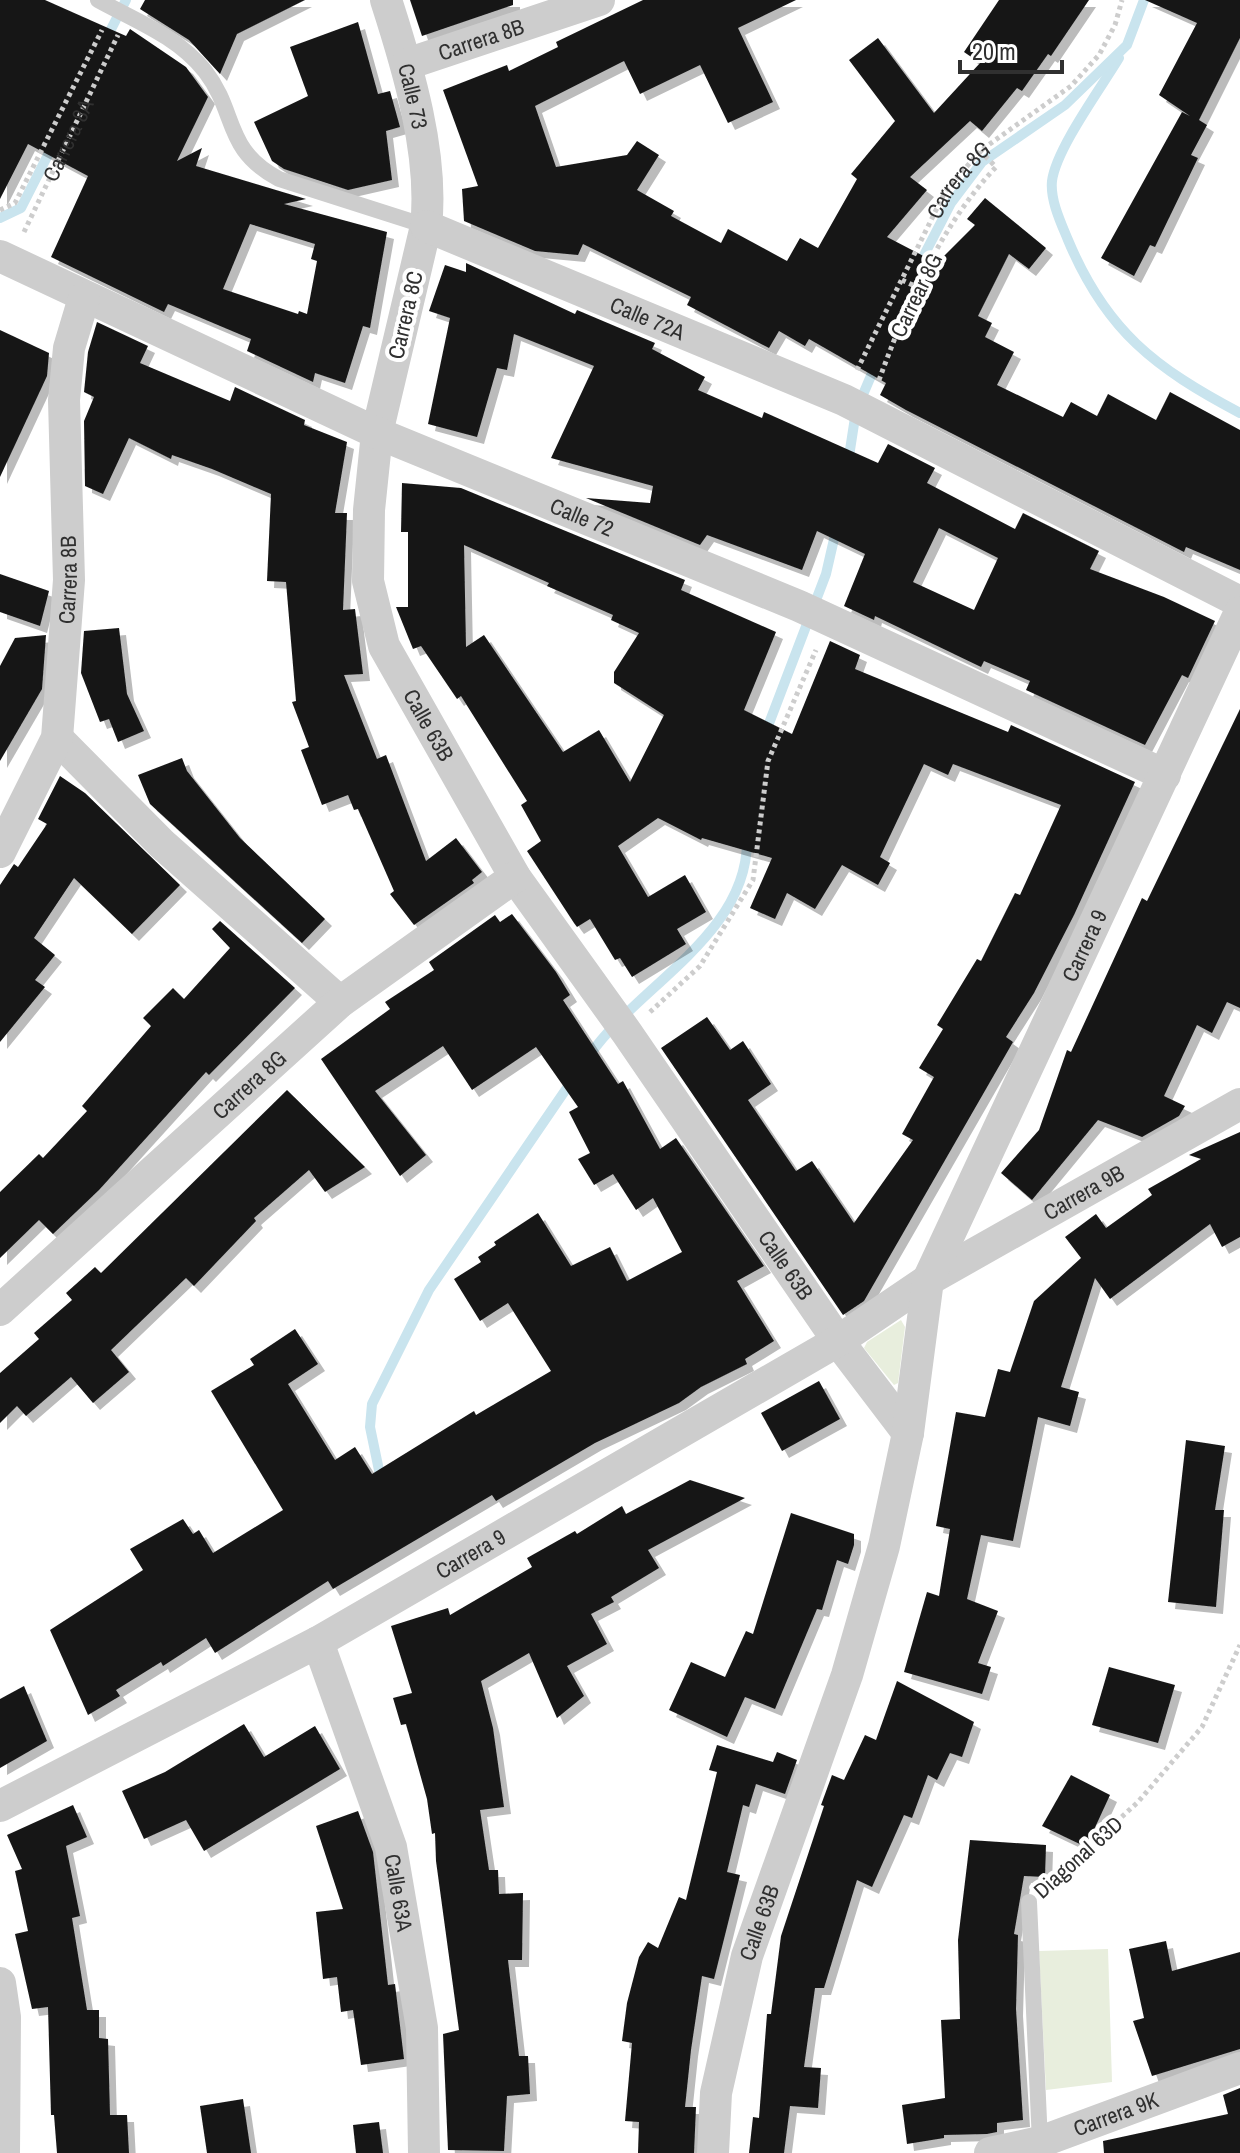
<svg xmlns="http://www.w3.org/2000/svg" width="1240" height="2153" viewBox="0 0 1240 2153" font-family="'Archivo Narrow',sans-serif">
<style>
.green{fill:#e8eedd}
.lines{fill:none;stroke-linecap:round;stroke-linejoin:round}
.stream{stroke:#c9e4ee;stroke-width:10}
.building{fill:#171717;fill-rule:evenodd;filter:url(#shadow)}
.path{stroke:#cdcdcd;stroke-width:5;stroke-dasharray:4 4;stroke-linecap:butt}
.lane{stroke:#cdcdcd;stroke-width:16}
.street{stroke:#cdcdcd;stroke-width:32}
.labels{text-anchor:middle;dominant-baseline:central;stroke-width:8;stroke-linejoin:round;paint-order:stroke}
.street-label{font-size:22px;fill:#303030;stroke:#fff}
</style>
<defs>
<filter id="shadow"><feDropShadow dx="7" dy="7" stdDeviation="0" flood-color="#0004"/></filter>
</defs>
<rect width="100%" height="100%" fill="#fff"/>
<g class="green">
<polygon points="901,1320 905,1327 898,1383 894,1385 864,1348 867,1342"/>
<polygon points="1108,1949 1112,2082 1046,2090 1039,1951"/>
</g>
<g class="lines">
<g class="stream">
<polyline points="105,41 126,0"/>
<path d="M1119 58C1101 88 1056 149 1052 181 1050 200 1061 223 1068 240 1106 331 1155 368 1240 413"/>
<polyline points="0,218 21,208 53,145"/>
<polyline points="919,265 951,203 982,162 1065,105 1127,45 1144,0"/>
<polyline points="848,463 856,411 876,364"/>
<polyline points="765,734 826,574 837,526"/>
<path d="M589 1056C637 986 748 935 747 840"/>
<polyline points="381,1480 370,1427 372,1404 429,1290 573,1079"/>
</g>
</g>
<g class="building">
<path d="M0 0H45L126 36 130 29 186 67 208 97 177 161 202 148 196 166 306 199 284 204 387 232 370 328 363 326 345 383 315 373 313 382 247 351 251 339 168 304 164 312 51 257 88 176 28 144 0 199ZM250 224 315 244 311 259 317 261 307 314 299 311 298 314 223 289Z"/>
<polygon points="145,0 305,0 237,34 220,74 189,40 140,9"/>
<polygon points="410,0 513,0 513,5 422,36"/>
<polygon points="643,0 796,0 738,28 773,102 728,123 700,65 640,94 624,61 535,106 556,167 627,155 637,141 659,155 637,190 674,211 671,216 721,243 728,229 787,261 800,238 818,248 857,179 851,174 895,121 849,60 878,38 934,113 980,63 964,52 999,0 1089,0 1051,56 1048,54 1022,91 1017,88 982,131 970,121 910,177 927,190 887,237 937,263 975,225 967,219 985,198 1046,248 1029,269 1009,254 978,316 992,323 985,337 1014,352 997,385 1063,417 1071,402 1097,416 1108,394 1156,420 1170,392 1240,430 1240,570 1186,547 1184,552 906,410 880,395 886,383 809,339 805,346 779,331 769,348 687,305 691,297 583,244 578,255 535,251 464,221 462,189 478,186 443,90 507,65 509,71 558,47 556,42"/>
<polygon points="1145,0 1240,0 1240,38 1199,120 1207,125 1191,155 1198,158 1155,247 1150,245 1134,276 1101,258 1182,112 1190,116 1159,95 1197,23"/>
<polygon points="358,22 378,94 390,91 400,127 386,131 392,180 348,190 284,169 272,161 254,122 308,96 290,47"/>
<path d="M466 263 575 314 577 310 655 343 652 349 705 377 698 390 762 418 764 412 878 463 888 444 935 468 927 483 1015 529 1023 513 1099 551 1090 569 1164 597 1215 621 1188 678 1182 675 1145 745 1026 690 1030 681 984 661 981 667 875 616 874 620 844 606 865 554 817 531 802 570 707 535 700 545 586 498 650 503 653 486 551 458 594 366 514 334 507 370 497 368 477 437 428 424 450 318 429 311 445 265 466 272ZM939 528 998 558 974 610 913 582Z"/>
<polygon points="97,322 148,346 140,363 230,401 235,387 305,420 304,425 347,442 335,513 347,513 343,610 355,609 363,674 344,675 377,759 386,755 426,861 456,838 482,872 472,880 474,883 414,925 390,894 394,891 358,809 354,810 348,795 322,805 301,750 309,747 292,702 296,701 286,582 267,581 271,494 212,469 172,455 171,459 129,438 103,494 85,486 84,421 94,397 84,392 88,352"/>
<polygon points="0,330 49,353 47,376 0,477"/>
<path d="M402 483 461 488 685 580 681 590 776 632 744 710 792 734 830 641 860 655 855 669 1008 732 1011 725 1135 782 1074 915 1034 993 1006 1037 1013 1042 864 1301 843 1315 661 1048 707 1017 730 1050 743 1041 771 1084 748 1100 796 1171 812 1161 854 1223 913 1140 902 1134 934 1077 919 1068 943 1029 937 1025 977 959 981 961 1015 893 1020 895 1061 805 953 764 948 775 924 764 880 857 890 863 878 885 842 865 815 909 787 893 775 919 750 908 772 858 702 838 701 840 658 818 618 846 648 897 685 875 706 912 677 929 686 944 632 977 620 958 615 960 590 919 577 927 574 923 527 851 541 841 521 805 527 801 461 696 457 699 421 646 413 649 396 607H408V532H401ZM464 545 549 583 547 586 613 615 611 620 639 633 614 672V683L664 715 630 782 599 730 563 752 484 635 466 647Z"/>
<polygon points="0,574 49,591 40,626 0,612"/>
<polygon points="119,628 127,694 144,731 118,742 109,719 100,722 81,673 84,631"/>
<polygon points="46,635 42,689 0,761 0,666 15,638"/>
<polygon points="1240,709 1240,1008 1227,1002 1212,1033 1197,1025 1164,1096 1185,1106 1179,1116 1142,1137 1098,1120 1032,1200 1001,1173 1039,1130 1067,1050 1071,1052 1142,898 1147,901"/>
<polygon points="182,758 187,771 240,838 325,919 302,943 150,804 138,775"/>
<polygon points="60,776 85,793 180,885 132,934 74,878 34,938 55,955 35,980 45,987 0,1042 0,885 14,864 18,867 47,824 38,819"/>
<polygon points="512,914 556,972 570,995 563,1000 618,1084 623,1081 660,1149 676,1138 764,1266 737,1281 774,1341 745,1359 747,1364 701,1387 679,1403 595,1443 496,1501 492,1495 333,1589 328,1581 215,1653 206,1638 163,1666 161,1662 116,1690 120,1696 88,1715 50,1630 143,1570 130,1549 183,1519 193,1534 199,1530 213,1553 283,1510 211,1391 254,1365 250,1359 295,1329 318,1364 288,1384 335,1460 355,1447 372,1474 474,1411 476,1415 551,1371 508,1303 480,1321 454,1279 481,1262 478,1257 496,1245 494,1242 538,1213 571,1266 610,1247 627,1281 682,1252 653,1198 636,1210 613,1174 594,1185 578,1159 590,1153 569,1112 578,1107 536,1047 472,1090 443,1046 375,1091 426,1155 400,1176 321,1059 390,1009 385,1002 434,970 429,962 495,915 500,922"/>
<polygon points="220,921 295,988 209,1075 206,1072 99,1190 53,1234 39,1220 0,1258 0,1192 39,1154 43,1158 87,1111 82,1106 151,1026 143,1018 173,988 184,999 230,948 212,929"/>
<polygon points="287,1090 365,1167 325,1192 309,1170 254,1218 256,1221 194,1286 186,1278 111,1350 129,1372 93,1403 71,1377 26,1416 17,1406 0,1423 0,1373 39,1339 34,1333 72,1300 66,1293 95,1267 101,1273"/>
<polygon points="1240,1132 1240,1237 1222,1247 1210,1224 1110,1299 1095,1278 1061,1387 1079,1392 1070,1426 1038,1417 1013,1541 981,1535 967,1599 998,1611 978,1663 991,1667 982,1694 904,1672 927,1592 939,1596 950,1529 936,1526 956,1412 985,1417 998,1369 1010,1372 1034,1301 1081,1258 1065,1237 1096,1214 1106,1228 1152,1195 1148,1189 1201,1159 1189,1155"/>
<polygon points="819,1381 840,1419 782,1451 761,1413"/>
<polygon points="1186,1440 1225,1446 1215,1510 1224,1510 1216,1607 1168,1602"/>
<polygon points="690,1480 745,1498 648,1550 659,1568 611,1597 614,1602 591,1614 607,1644 567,1666 584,1696 557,1718 529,1653 481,1681 493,1728 504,1807 480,1810 489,1870 498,1870 499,1894 523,1893 522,1960 508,1960 519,2056 528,2056 530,2094 507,2096 504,2151 448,2150 443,2034 459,2030 436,1861 435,1833 432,1834 427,1799 406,1724 401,1725 393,1698 412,1693 391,1626 448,1608 450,1615 532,1567 527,1558 575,1531 577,1534 622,1506 626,1514"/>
<polygon points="791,1513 854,1534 854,1545 848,1564 837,1560 822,1610 817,1609 775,1709 745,1697 727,1737 669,1710 691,1662 725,1677 746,1631 753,1634"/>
<polygon points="1109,1667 1175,1685 1158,1743 1092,1725"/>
<polygon points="897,1681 974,1722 962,1757 950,1753 937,1780 928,1775 912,1818 904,1815 872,1887 857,1880 824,1988 815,1988 804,2067 821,2068 818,2108 790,2106 784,2153 749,2153 753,2117 759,2118 767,2014 771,2014 781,1936 824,1806 821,1805 832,1775 844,1780 865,1735 876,1740"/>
<polygon points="24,1686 47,1741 0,1768 0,1699"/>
<polygon points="244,1724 264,1757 315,1726 340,1769 204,1851 186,1820 144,1839 122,1791 165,1772"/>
<polygon points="717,1745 773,1762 777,1752 797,1760 785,1794 756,1784 749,1807 743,1805 727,1872 740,1875 714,1979 702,1976 691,2050 685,2107 696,2107 694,2153 638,2153 639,2122 625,2121 632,2043 622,2041 627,2003 639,1957 648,1942 658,1948 679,1897 686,1900 717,1772 709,1770"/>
<polygon points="1071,1775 1110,1795 1086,1847 1042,1826"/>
<polygon points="73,1805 87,1837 66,1846 80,1916 72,1918 87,2010 99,2010 99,2038 108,2039 110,2115 127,2115 129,2153 57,2153 54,2115 51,2115 48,2007 32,2009 15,1934 28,1931 15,1871 22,1869 7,1835"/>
<polygon points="358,1811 373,1852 388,1985 395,1984 404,2059 361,2065 353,2010 341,2012 337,1977 323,1979 316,1912 343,1909 316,1826"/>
<polygon points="970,1840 1046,1845 1045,1877 1024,1876 1014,1934 1018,1935 1016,2009 1023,2120 997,2123 997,2132 987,2134 944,2135 944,2138 907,2144 902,2105 945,2098 941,2020 960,2019 958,1940"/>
<polygon points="1166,1941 1172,1971 1240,1952 1240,2049 1152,2076 1133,2021 1144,2018 1129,1949"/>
<polygon points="1240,2088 1240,2153 1104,2153 1103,2141 1228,2114 1223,2095"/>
<polygon points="243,2099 251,2153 207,2153 200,2106"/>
<polygon points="379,2122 383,2153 356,2153 353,2125"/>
</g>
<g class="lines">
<g class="path">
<polyline points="0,210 15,203 102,30"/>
<path id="s1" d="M24 232 118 35"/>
<polyline points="902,280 919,288"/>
<path id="s2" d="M857 370 945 192 980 151 1071 86 1099 55 1115 25 1122 0"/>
<path d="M879 380C906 306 941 225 996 167L980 151"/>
<polyline points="650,1012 700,966 753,880 768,761 816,650"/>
<polyline points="1045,1887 1138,1802 1202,1727 1240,1645"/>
</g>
<g class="lane">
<path d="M98 0C136 21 177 36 205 71 238 114 223 149 279 179L426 226"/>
<polyline points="1029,1902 1040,2142"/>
</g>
<g class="street">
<path id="s3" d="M386 0C408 68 434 155 426 226L377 433 369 510 368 581 384 646 515 877 627 1033 838 1341 908 1433"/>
<path id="s4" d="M407 64 599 0"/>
<path id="s5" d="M426 226 844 400 1240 602"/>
<path id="s6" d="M0 256 377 433 799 606 1165 775"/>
<polyline points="57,738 162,844 340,1002"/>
<path id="s7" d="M0 852 57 738 69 580 64 400 69 348 84 298"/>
<path id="s8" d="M0 1310 340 1002 515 877"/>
<path id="s9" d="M318 1642 391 1847 422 2028 424 2153"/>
<path id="s10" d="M0 1806 318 1642 838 1341 928 1280 1240 1104"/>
<polyline points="0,1983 5,2017 4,2153"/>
<path id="s11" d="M713 2153 716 2093 747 1956 847 1675 884 1546 908 1433 928 1280 1240 612"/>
<path id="s12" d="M990 2153 1040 2142 1240 2068"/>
</g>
</g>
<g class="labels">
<g class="street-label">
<text stroke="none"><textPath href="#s4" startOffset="78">Carrera 8B</textPath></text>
<text stroke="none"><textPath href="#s3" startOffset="100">Calle 73</textPath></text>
<text stroke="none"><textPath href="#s1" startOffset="102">Carrera 8A</textPath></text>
<text stroke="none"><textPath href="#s2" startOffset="216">Carrera 8G</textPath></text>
<text transform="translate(916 295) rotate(-64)">Carrear 8G</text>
<text transform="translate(405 315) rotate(-77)">Carrera 8C</text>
<text stroke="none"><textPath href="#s5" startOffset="240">Calle 72A</textPath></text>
<text stroke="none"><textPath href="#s6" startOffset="638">Calle 72</textPath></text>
<text stroke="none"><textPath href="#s7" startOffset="286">Carrera 8B</textPath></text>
<text stroke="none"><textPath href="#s3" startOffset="750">Calle 63B</textPath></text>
<text stroke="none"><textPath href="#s11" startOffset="1272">Carrera 9</textPath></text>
<text stroke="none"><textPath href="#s8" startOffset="336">Carrera 8G</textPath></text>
<text stroke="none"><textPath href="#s10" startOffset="1246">Carrera 9B</textPath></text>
<text stroke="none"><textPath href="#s3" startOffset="1398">Calle 63B</textPath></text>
<text stroke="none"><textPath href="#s10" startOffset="534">Carrera 9</textPath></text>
<text transform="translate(1078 1857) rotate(-42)">Diagonal 63D</text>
<text stroke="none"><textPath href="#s9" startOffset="264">Calle 63A</textPath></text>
<text stroke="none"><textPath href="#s11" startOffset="236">Calle 63B</textPath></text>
<text stroke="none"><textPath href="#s12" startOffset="132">Carrera 9K</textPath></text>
</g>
</g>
<path d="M960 60v12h102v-12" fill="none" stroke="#303030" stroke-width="4"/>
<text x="972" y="60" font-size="24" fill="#303030" stroke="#ffffff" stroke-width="6" paint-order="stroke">20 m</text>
</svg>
